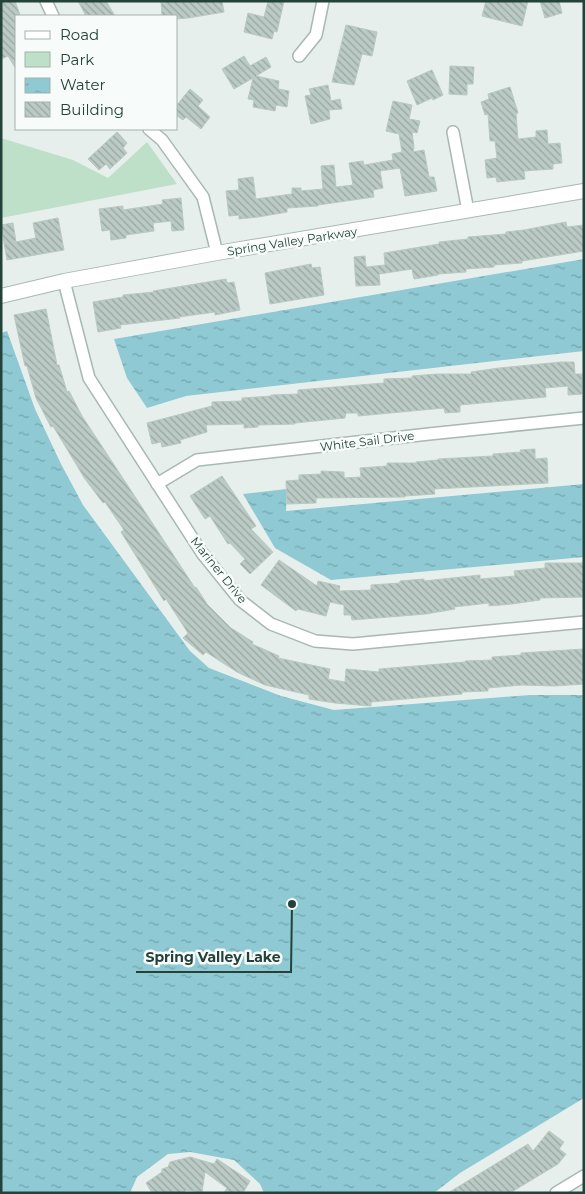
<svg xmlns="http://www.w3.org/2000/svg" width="585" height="1194" viewBox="0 0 585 1194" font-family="Montserrat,sans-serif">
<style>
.green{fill:#bfe0c8}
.water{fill:url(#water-ripples)}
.building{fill:url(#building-back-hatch);stroke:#b8c9c2}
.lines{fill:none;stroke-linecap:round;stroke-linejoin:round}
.minor-casing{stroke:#a8b8b2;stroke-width:14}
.tertiary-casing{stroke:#a8b8b2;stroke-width:16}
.minor{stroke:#fff;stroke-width:11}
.tertiary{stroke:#fff;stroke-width:14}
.labels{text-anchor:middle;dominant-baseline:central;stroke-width:5;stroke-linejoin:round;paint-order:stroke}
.street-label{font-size:12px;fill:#24423a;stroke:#f7fbf9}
.leader{fill:none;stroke:#24423a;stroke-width:2}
.callout-dot{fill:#24423a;stroke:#f7fbf9;stroke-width:2}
.callout-label{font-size:14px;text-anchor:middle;font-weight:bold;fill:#24423a;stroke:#f7fbf9;stroke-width:5;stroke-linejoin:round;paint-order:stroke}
</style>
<defs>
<pattern id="water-ripples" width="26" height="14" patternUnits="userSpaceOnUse" patternTransform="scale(1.25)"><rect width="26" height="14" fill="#8ec9d4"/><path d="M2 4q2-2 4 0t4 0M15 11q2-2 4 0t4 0" fill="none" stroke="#74a5ad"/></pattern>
<pattern id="building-back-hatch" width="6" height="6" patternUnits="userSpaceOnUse" patternTransform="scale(1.25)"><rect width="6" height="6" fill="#bbcac4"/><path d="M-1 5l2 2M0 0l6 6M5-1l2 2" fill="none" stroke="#98a6a0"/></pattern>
</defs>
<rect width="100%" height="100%" fill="#e6efeb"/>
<polygon class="green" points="1,138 73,160 108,178 147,142 177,184 1,218"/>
<g class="water">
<polygon points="584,259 584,351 186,396 147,408 127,378 114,339"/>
<polygon points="7,331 35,409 61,464 83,505 190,651 209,668 281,696 334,710 530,695 584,695 584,1098 460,1173 434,1193 264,1193 260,1184 234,1160 190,1152 168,1154 137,1177 130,1193 1,1193 1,333"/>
<polygon points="584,484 584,557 331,580 275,548 243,494 287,489 286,511"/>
</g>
<g class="building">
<polygon points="1,1 15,1 20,15 16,16 16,69 8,56 1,59"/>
<polygon points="78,1 106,1 115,16 86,16"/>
<polygon points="161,1 222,1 224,12 188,18 176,19 176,16 162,16"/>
<polygon points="268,1 284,1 277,32 274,31 272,39 244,32 248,13 264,17"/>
<polygon points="486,1 528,1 522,26 482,16"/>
<polygon points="540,1 559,1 562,13 545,18"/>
<polygon points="346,25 377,32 372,56 362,54 354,85 332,82"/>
<polygon points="244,56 250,66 266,57 271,67 256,76 279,81 278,89 289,91 287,107 276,105 275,111 253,107 254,100 248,99 253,78 234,89 222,69"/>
<polygon points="450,66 474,67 473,84 467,84 467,95 449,94"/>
<polygon points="432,70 443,95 433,100 432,98 417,105 407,81"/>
<polygon points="328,85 331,101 340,99 342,109 329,110 330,119 311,124 305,96 311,95 309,89"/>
<polygon points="510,87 518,113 516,114 518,139 536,137 536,131 547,130 548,144 560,143 562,163 553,164 553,169 524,171 525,179 497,182 496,177 487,178 485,160 497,158 495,141 490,141 488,114 485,115 481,102 489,99 488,94"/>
<polygon points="190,89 203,100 198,106 210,117 201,129 186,117 183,120 176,115 176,106"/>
<polygon points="393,101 412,105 409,119 420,121 417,133 412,132 414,147 413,152 424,150 429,177 434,177 437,191 405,196 400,168 380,171 383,188 373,190 374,197 318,205 318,206 287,208 287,212 258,217 239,219 239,215 229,216 226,191 239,190 238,179 253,177 256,199 292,194 292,188 301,188 301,191 323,189 321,166 334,165 336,187 353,185 349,163 363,161 364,165 393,160 392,154 402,152 399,134 386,131"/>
<polygon points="117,132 127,143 123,148 127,153 110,169 106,164 99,170 88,159"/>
<polygon points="181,198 184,230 172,231 171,221 153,223 154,231 126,235 126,238 111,240 110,230 102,231 99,209 123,206 123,210 163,204 162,200"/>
<polygon points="58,218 64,250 7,260 1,225 13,223 16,242 36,238 33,223"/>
<polygon points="566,222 567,227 584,225 584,251 522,261 522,263 494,265 494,267 466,269 466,272 438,274 438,275 414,279 412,269 379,274 380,285 356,286 354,257 365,256 366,267 385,265 384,253 439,244 439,242 468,239 468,237 506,234 506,232 524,230"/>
<polygon points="311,264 312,268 320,267 324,295 270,304 265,273"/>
<polygon points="226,279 227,283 234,282 240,310 215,315 215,312 179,317 180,318 120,325 121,328 98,332 93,302 123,297 123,295 154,292 153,291"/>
<polygon points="46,309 57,365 59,365 67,392 69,391 82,416 195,588 196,587 207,604 231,628 253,642 252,644 279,656 278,658 330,669 328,679 345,682 346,669 379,672 379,669 465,662 465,661 492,660 492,657 521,655 521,653 584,649 584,684 554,686 522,685 488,688 488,691 462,692 462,694 371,702 371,706 335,703 309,699 309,695 265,685 237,672 206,652 203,655 183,638 188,633 166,599 164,601 121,532 124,530 105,502 103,503 85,479 53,426 51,427 36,398 27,366 25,366 14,315"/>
<polygon points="561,362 574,362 575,374 582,374 582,394 568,395 568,386 545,388 546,397 460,405 460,412 445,413 444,408 358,416 358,413 346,413 345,418 295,423 295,424 258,425 258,427 244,428 244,424 206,425 207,432 180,440 181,443 162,447 161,442 152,444 147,423 212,406 212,402 242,401 242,398 271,396 271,395 298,394 298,390 384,383 384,379 412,378 412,376 437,374 471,374 471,372 499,368"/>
<polygon points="535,449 535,459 547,458 548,483 434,489 435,494 405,496 405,497 316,498 316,503 287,504 286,481 299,480 299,475 321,474 321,471 344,472 344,478 361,477 360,468 387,466 387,463 416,463 416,462 438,460 438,459 493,456 493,454 521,452 520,450"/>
<polygon points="222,476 256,526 251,529 273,552 250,574 240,564 245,559 230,543 228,544 210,516 205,519 190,496"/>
<polygon points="279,560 317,586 318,581 340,586 339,591 371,590 371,585 400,583 400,581 424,579 424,581 480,575 480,579 515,576 514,571 545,568 545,563 584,563 584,597 540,598 540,600 512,604 489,606 489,603 454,607 455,609 426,614 352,620 351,615 344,615 344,605 330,602 326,616 298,609 296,611 261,585"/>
<polygon points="549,1131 564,1142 559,1149 566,1154 558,1164 510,1193 448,1193 528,1144 533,1151"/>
<polygon points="190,1157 214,1164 217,1159 250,1181 243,1193 224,1193 227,1188 205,1172 202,1192 186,1190 184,1193 152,1193 146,1183 162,1172 162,1169 168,1167 170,1162"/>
</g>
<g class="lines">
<g class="minor-casing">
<g id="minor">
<polyline points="46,1 53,16"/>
<polyline points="299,56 316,35 323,1"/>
<polyline points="149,129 162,140 203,197 217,253"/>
<polyline points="453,132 468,211"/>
<polyline points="64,281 89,378 202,553 240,600 271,624 315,641 353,644 584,622"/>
<polyline points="157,484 197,460 429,434 584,418"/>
<polyline points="556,1193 584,1176"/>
</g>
</g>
<g class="tertiary-casing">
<polyline id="tertiary" points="1,296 64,281 217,253 584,191"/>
</g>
<use href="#minor" class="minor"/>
<use href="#tertiary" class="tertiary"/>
</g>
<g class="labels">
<g class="street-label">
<text transform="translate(292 241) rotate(-9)">Spring Valley Parkway</text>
<text transform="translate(367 441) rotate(-7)">White Sail Drive</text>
<text transform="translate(219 570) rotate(51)">Mariner Drive</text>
</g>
</g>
<path class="leader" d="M292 904L291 972H136"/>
<circle class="callout-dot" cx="292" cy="904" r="5"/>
<g class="callout-label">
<text x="213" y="962">Spring Valley Lake</text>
</g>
<rect width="585" height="1194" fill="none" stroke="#24423a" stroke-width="5"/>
<rect x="15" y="15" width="162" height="115" fill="#f7fbf9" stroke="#a3b1ad"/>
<rect x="25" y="31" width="25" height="8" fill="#ffffff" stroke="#a3b1ad"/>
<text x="60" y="40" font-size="15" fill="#24423a">Road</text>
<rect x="25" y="52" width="25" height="15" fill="#bfe0c8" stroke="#a3b1ad"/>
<text x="60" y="65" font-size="15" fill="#24423a">Park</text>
<rect x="25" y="78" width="25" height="15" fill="url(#water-ripples)" stroke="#a3b1ad"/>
<text x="60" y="90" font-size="15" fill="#24423a">Water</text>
<rect x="25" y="102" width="25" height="15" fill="url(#building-back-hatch)" stroke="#a3b1ad"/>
<text x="60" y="115" font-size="15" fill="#24423a">Building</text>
</svg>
